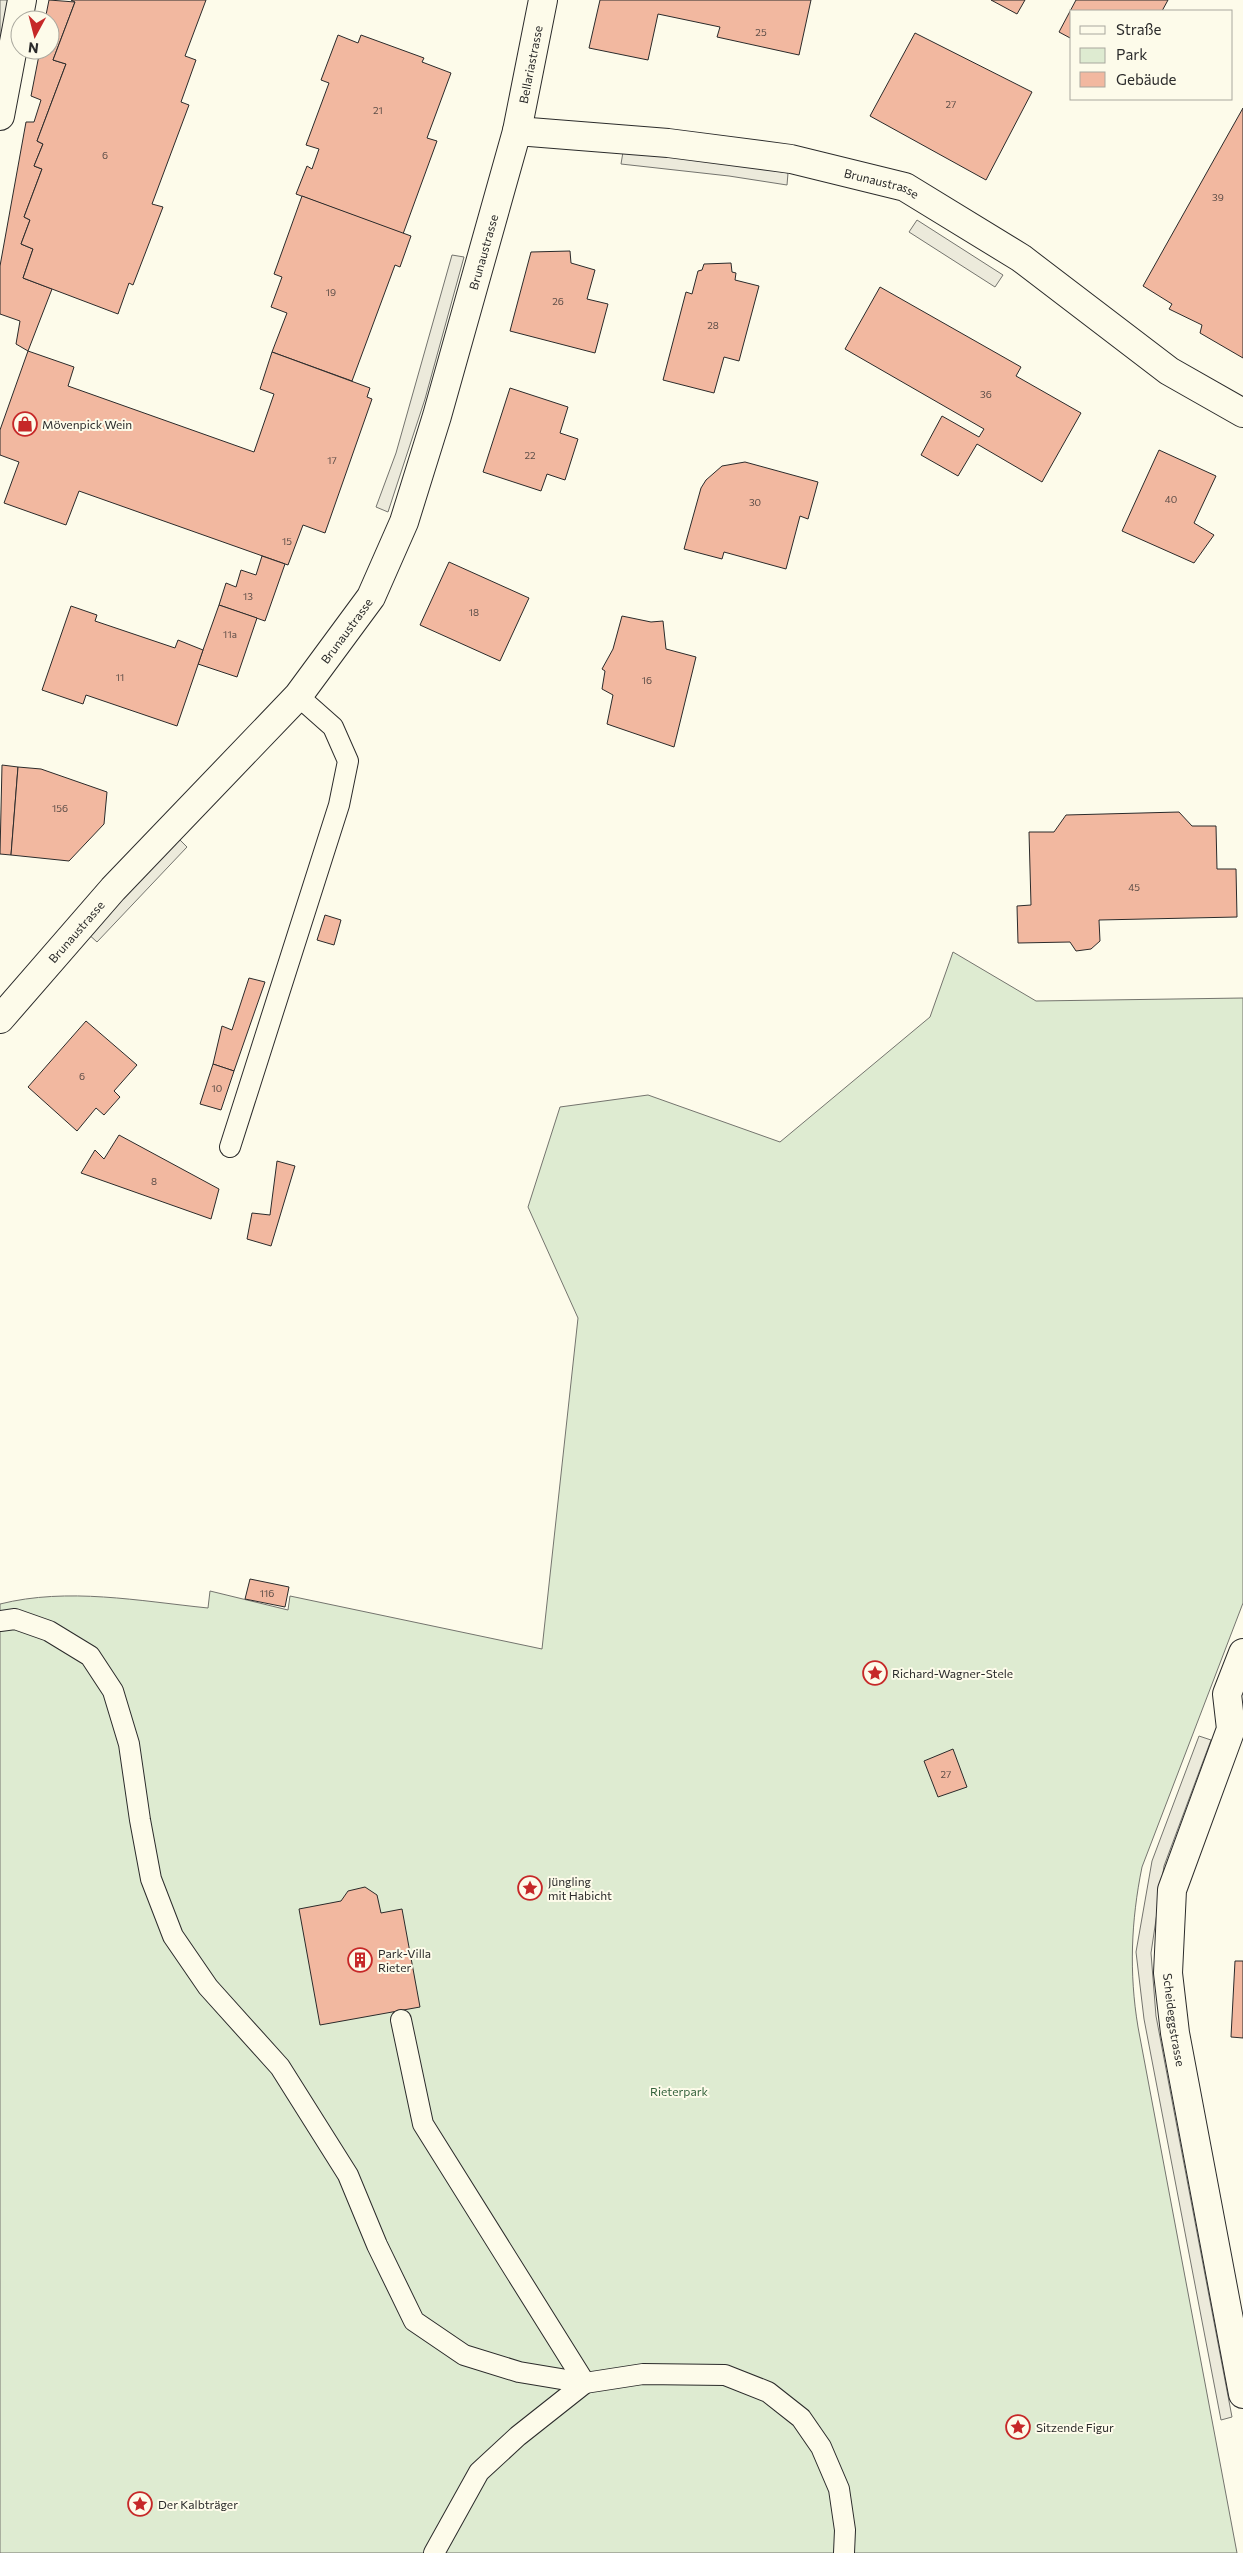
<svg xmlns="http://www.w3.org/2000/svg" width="1243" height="2553" viewBox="0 0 1243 2553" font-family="Commissioner,sans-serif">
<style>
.green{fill:#deebd1;stroke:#74746e}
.parking{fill:#eceadb;stroke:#74746e}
.building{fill:#f2b8a0;stroke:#2b2b2b}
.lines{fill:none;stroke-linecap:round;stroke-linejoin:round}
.service-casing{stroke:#2b2b2b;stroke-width:22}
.minor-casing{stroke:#2b2b2b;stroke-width:30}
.service{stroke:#fdfbea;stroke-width:20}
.minor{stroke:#fdfbea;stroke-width:28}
.labels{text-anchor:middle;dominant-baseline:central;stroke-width:4;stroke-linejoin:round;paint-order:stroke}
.number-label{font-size:10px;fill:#5d4e48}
.street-label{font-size:12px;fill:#2b2b2b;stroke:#fdfbea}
.poi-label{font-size:12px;fill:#2b2b2b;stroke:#fdfbea;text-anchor:start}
.park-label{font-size:12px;fill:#34623c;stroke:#fdfbea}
</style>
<rect width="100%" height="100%" fill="#fdfbea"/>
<path class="green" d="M953 952 1036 1001 1243 998V1603L1142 1867C1131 1921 1129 1973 1138 2027L1237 2553H0V1604C68 1587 139 1601 208 1608L210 1591 288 1610 290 1596 542 1649 578 1318 528 1207 560 1107 648 1095 780 1142 930 1017Z"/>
<g class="parking">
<polygon points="0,0 14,0 0,79"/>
<polygon points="623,152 730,163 788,173 787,185 729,176 621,164"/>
<polygon points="917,220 1003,275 995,287 909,232"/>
<polygon points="452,255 464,257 425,399 388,512 376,507 396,453"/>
<polygon points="176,836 187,847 97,942 86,932"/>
<polygon points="1199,1736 1211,1740 1164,1866 1151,1953 1156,2016 1232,2417 1221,2420 1144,2019 1136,1952 1152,1861"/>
</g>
<g class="building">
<polygon points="49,0 75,2 53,60 66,64 37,141 43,144 34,166 42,169 24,217 30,220 21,244 33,249 23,278 52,289 28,351 16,344 20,321 0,314 0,266 26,122 34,122 41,100 31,96 40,50 50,50 50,20 45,20"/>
<polygon points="206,0 185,56 196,60 181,102 189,105 152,204 163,207 133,285 129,283 118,314 23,278 33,249 21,244 30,220 24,217 42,169 34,166 43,144 37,141 66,64 53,60 75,2 71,0"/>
<polygon points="600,0 811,0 799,55 717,37 720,27 658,14 648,60 589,48"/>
<polygon points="991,0 1025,0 1017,14"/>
<polygon points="1076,0 1168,0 1162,11 1072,11 1072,39 1059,32"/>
<polygon points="915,33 1032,92 986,180 870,116"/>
<polygon points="338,35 358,43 361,35 424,58 422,62 451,73 427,138 437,141 403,234 296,194 307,166 312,169 319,149 306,145 329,83 321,80"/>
<polygon points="1243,108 1243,358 1200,333 1202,325 1169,309 1172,304 1143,286"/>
<polygon points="302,196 411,236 400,267 395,265 352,381 272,352 287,313 271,307 282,277 274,274"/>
<polygon points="570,251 571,263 595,270 587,299 608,304 595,353 510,331 531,252"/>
<polygon points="731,263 732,272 736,273 735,280 759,286 739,361 724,357 714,393 663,380 686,292 692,294 698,271 702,270 704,264"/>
<polygon points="880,287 1021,367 1016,376 1081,413 1042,482 977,444 958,476 921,455 942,416 979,437 984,429 845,349"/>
<polygon points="28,351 74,367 68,386 254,452 274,394 260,389 272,352 370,388 367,397 372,399 325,533 303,525 288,565 79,491 66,525 4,503 19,462 0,455 0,430"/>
<polygon points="510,388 568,407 560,433 578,439 565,480 547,474 541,491 483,472"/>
<polygon points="1159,450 1216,476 1194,523 1214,535 1194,563 1122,531"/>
<polygon points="745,462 818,482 808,519 800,516 786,569 724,552 722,559 684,549 701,488 706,480 722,466"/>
<polygon points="262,556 285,564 265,621 219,605 226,583 236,587 241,570 256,575"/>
<polygon points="449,562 529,598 500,661 420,625"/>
<polygon points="219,605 257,618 237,677 198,664"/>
<polygon points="71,606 97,615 95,621 175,648 178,640 203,650 177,726 86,695 83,704 42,690"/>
<polygon points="622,616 651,622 663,621 666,649 696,657 674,747 607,724 613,695 602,689 605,671 602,669 613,649"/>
<polygon points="2,765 18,767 11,855 0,854"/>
<polygon points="18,767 41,769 107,792 104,824 69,861 11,855"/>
<polygon points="1179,812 1192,826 1216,826 1217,869 1236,869 1237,917 1099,920 1100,941 1091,949 1076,951 1070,942 1018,943 1017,906 1031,905 1029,832 1054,832 1066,815"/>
<polygon points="325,915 341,920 334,945 317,940"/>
<polygon points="249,978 265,982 234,1071 213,1064 222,1026 232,1030"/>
<polygon points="86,1021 137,1065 114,1091 120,1097 104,1115 96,1108 77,1131 28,1087"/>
<polygon points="213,1064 234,1071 221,1110 200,1104"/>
<polygon points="119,1135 219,1189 211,1219 81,1173 95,1150 104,1159"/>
<polygon points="277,1161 295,1166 271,1246 247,1239 252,1213 270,1215"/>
<polygon points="250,1579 289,1587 285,1607 245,1599"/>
<polygon points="953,1749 967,1787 938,1797 924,1761"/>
<polygon points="365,1887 377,1895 381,1913 402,1909 420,2007 320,2025 299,1909 341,1901 348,1891"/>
<polygon points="1235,1961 1243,1961 1243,2038 1231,2037"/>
</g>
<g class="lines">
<g class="service-casing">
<g id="service">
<polyline points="230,1147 339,805 348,761 333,727 298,696"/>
<polyline points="0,1621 15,1619 49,1631 90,1656 113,1691 129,1744 140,1820 151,1879 173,1936 208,1987 280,2067 348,2175 377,2245 414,2321 464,2355 519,2372 585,2383 643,2374 725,2375 768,2392 801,2418 821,2447 839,2489 845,2530 844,2553"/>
<polyline points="401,2020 423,2124 585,2383"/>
<polyline points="434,2553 479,2472 518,2436 585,2383"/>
</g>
</g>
<g class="minor-casing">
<g id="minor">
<polyline points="0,116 22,0"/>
<path id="s1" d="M517 131 543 0"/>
<path id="s2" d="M0 1019 113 889 298 696 371 597 404 522 437 416 517 131 668 143 791 159 905 187 1021 258 1169 371 1243 413"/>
<path id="s3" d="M1243 1653 1227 1694 1231 1729 1172 1890 1168 1973 1175 2033 1243 2394"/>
</g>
</g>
<use href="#service" class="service"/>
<use href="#minor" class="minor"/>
</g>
<defs>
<g id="shop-ring" transform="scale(1.25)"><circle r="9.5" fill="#fdfbea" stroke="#c62828" stroke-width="1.5"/><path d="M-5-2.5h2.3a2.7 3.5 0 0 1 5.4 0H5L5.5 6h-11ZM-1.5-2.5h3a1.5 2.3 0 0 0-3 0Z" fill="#c62828"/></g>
<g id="sight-ring" transform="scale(1.25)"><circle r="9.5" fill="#fdfbea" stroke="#c62828" stroke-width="1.5"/><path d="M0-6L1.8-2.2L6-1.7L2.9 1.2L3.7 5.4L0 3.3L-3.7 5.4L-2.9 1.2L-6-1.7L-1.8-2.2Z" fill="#c62828"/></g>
<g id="building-ring" transform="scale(1.25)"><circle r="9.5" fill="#fdfbea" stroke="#c62828" stroke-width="1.5"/><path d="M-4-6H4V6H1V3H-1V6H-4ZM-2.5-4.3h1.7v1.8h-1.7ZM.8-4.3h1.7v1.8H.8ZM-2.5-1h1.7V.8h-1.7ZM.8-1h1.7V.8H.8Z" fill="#c62828"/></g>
</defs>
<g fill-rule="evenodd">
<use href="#shop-ring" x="25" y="424"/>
<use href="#sight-ring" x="875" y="1673"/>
<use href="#sight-ring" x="530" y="1888"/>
<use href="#building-ring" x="360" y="1960"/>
<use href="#sight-ring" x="1018" y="2427"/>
<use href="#sight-ring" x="140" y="2504"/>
</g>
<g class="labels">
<g class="number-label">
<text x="761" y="32">25</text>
<text x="951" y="104">27</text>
<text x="378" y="110">21</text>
<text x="105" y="155">6</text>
<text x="1218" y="197">39</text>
<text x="331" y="292">19</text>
<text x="558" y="301">26</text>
<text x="713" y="325">28</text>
<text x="986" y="394">36</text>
<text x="530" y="455">22</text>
<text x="332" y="460">17</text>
<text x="1171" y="499">40</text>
<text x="755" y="502">30</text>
<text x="287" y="541">15</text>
<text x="248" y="596">13</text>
<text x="474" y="612">18</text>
<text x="230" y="634">11a</text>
<text x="120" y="677">11</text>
<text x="647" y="680">16</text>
<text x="60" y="808">156</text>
<text x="1134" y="887">45</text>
<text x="82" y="1076">6</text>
<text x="217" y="1088">10</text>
<text x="154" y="1181">8</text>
<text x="267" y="1593">116</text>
<text x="946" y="1774">27</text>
</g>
<g class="street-label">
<text stroke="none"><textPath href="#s1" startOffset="68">Bellariastrasse</textPath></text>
<text stroke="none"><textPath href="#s2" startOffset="1421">Brunaustrasse</textPath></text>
<text stroke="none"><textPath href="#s2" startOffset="926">Brunaustrasse</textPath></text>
<text stroke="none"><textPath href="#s2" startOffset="521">Brunaustrasse</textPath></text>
<text stroke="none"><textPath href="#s2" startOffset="116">Brunaustrasse</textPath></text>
<text stroke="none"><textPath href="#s3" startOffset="381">Scheideggstrasse</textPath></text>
</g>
<g class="poi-label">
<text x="42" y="424">Mövenpick Wein</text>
<text x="892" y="1673">Richard-Wagner-Stele</text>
<text x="548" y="1881">Jüngling<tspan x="548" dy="14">mit Habicht</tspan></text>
<text x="378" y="1953">Park-Villa<tspan x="378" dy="14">Rieter</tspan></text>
<text x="1036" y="2427">Sitzende Figur</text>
<text x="158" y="2504">Der Kalbträger</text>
</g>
<g class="park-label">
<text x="679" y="2091">Rieterpark</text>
</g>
</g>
<rect x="1070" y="10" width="162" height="90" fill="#fdfbea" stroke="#a9a89e"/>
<rect x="1080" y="26" width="25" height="8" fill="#fdfbea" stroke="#a9a89e"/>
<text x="1116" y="35" font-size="15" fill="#2b2b2b">Straße</text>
<rect x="1080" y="48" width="25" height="15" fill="#deebd1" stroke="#a9a89e"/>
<text x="1116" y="60" font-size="15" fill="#2b2b2b">Park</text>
<rect x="1080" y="72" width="25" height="15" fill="#f2b8a0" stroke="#a9a89e"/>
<text x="1116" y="85" font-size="15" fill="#2b2b2b">Gebäude</text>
<g transform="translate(35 35) rotate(187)"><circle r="24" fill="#fdfbea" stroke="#a9a89e"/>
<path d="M0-4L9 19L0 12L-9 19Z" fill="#c62828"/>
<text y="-8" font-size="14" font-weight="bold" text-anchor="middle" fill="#2b2b2b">N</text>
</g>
</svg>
